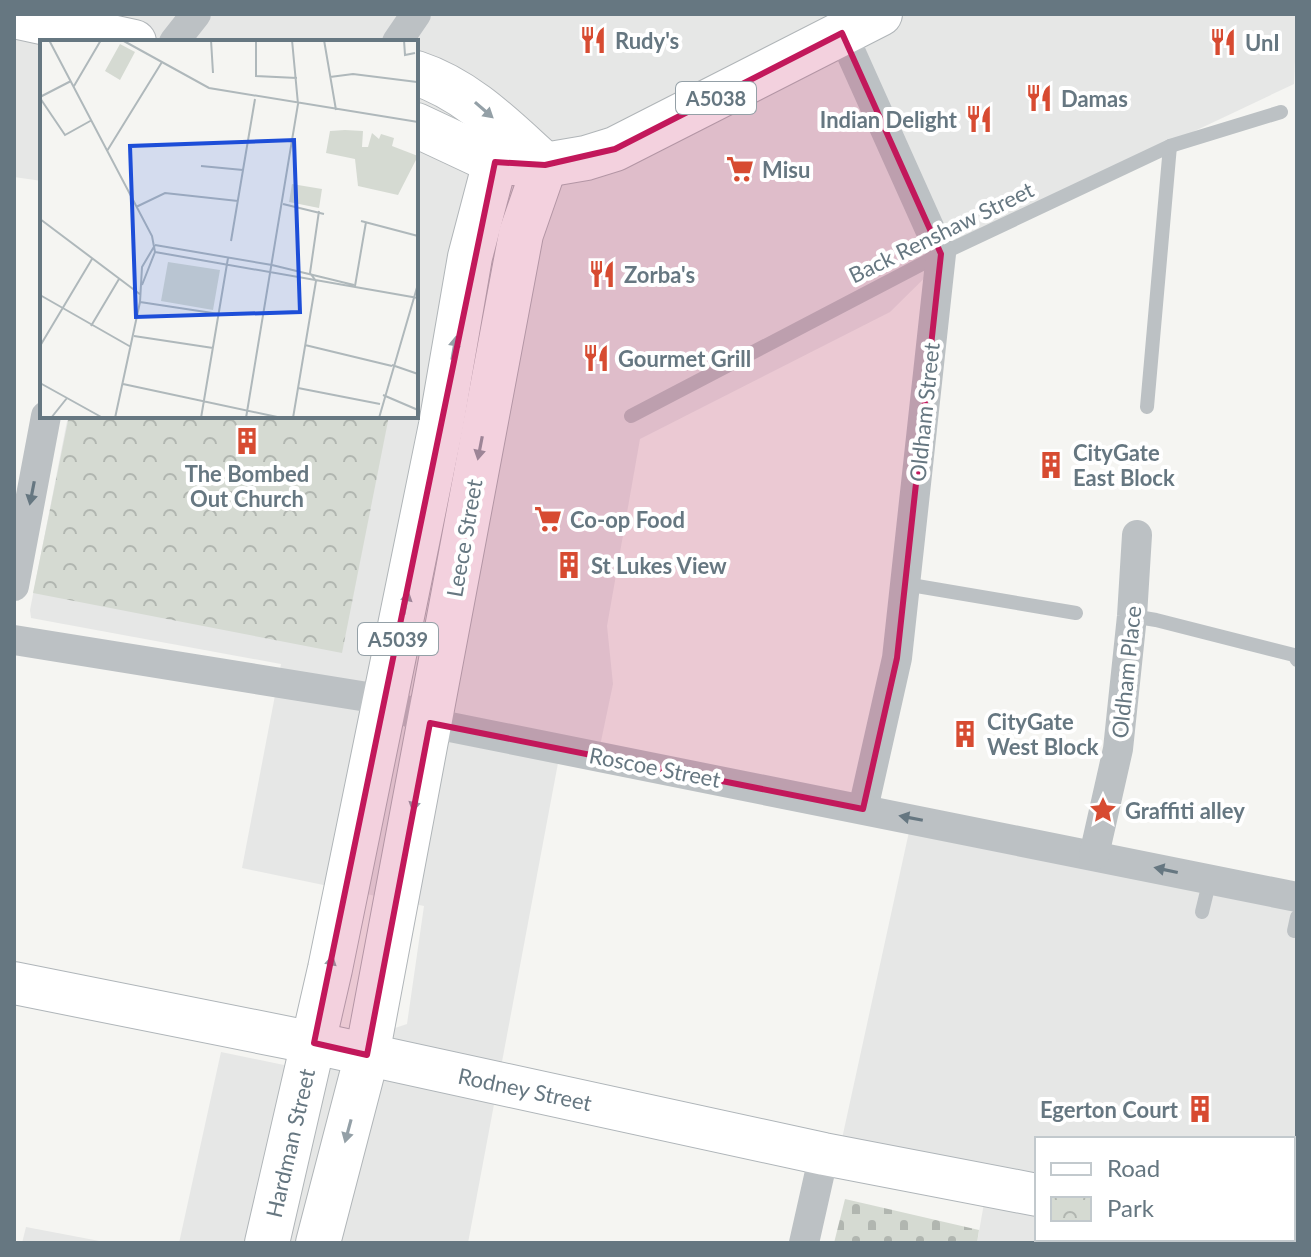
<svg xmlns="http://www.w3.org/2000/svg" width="1311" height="1257" viewBox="0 0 1311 1257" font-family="Lato,sans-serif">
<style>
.built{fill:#e6e7e6;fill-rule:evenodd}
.cemetery{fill:url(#cemetery-stones)}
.park{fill:url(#park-crowns)}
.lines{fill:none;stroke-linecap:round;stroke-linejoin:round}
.secondary-casing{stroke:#afb5b9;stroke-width:44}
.primary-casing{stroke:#b0b5b8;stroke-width:46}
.lane{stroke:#bcc1c4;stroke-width:14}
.street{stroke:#bcc1c4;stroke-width:30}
.secondary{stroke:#fff;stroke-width:42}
.primary{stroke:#fff;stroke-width:44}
.oneway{fill:#94a0a7}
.oneway2{fill:#667781}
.marked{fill:#c2185b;fill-opacity:0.2;stroke:#c2185b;stroke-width:6;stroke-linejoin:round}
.labels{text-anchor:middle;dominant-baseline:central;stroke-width:8;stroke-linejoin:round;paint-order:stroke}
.shield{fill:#fff;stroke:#94a0a7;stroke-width:2}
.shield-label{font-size:20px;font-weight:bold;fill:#667781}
.poi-label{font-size:22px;font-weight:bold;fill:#667781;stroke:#fff;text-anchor:start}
.street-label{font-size:22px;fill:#667781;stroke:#fff}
.inset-road{fill:none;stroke:#afb8bb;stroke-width:2}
.view{fill:#1d4ed8;fill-opacity:0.15;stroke:#1d4ed8;stroke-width:4}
.inset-edge{fill:none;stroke:#667781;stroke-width:4}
</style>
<defs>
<pattern id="cemetery-stones" width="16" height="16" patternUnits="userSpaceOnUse" patternTransform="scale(2)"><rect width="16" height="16" fill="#d5dad2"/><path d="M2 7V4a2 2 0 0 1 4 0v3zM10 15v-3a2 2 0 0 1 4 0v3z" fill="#b1b6b0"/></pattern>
<pattern id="park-crowns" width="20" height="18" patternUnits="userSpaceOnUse" patternTransform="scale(2)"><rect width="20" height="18" fill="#d5dad2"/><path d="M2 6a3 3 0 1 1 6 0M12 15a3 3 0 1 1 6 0" fill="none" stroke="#b1b6b0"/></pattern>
</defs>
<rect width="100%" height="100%" fill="#f5f5f2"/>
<g class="built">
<polygon points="14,14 1297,14 1294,84 962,241 890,312 640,439 607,626 613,684 600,746 561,747 468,1243 179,1243 221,1052 284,1065 407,1024 424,906 242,868 281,664 31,618 30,610 68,416 416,416 416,42 42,42 42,181 14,177"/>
<path d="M912 818 1297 897V1243H977L987 1186 838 1157ZM1037 1139H1293V1239H1037Z"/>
<polygon points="26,1227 110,1243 22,1243"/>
</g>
<polygon class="cemetery" points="845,1199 979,1230 977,1243 834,1243"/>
<polygon class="park" points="69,416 389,416 342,653 33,593"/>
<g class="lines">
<g class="secondary-casing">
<g id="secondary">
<polyline points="14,983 314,1043 824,1154 1037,1195"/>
<polyline points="1263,1239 1285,1243"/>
</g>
</g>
<g class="primary-casing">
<g id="primary">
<polyline points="14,16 134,42"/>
<path d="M416 73C468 90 505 129 545 165"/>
<polyline points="416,125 495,162 545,165 586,158 615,149 880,14"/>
<polyline points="267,1243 330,969 441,425 470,257 495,162"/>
<polyline points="318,1243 367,1055 521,234 545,165"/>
</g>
</g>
<g class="lane">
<polyline points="1147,407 1170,146"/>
<polyline points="631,416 941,254 1170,146 1281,112"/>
<polyline points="905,584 1076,613"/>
<polyline points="1132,616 1156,620 1294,655 1297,660"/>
<polyline points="1202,912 1210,879"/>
<polyline points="1294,931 1297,917"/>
</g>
<g class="street">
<polyline points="842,33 941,254 897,658 863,809"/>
<polyline points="174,42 196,14"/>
<polyline points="397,42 416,14"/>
<polyline points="14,586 46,416"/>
<polyline points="14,640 386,700 430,723 1297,897"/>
<polyline points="1094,855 1118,749 1132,616 1137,535"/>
<polyline points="804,1243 824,1154"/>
</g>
<use href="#secondary" class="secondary"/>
<use href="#primary" class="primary"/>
</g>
<defs><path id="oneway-solid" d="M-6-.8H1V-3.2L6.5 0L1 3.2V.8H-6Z" transform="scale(2)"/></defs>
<g class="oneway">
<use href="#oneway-solid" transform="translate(484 110) rotate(41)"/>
<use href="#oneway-solid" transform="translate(454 348) rotate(-80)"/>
<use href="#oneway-solid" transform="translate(480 448) rotate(101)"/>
<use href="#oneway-solid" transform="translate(406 603) rotate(-79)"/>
<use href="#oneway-solid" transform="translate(415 800) rotate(101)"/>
<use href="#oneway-solid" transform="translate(330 967) rotate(-78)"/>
<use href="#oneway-solid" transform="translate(348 1131) rotate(105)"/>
</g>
<g class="oneway2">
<use href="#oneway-solid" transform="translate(32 493) rotate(101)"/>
<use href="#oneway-solid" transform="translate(911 818) rotate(-169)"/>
<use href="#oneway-solid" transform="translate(1166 870) rotate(-168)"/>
</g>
<path class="marked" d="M842 33 941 254 897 658 863 809 430 723 367 1055 314 1043 495 162 545 165 615 149Z"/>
<defs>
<g id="restaurant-bare" transform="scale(2.16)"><path d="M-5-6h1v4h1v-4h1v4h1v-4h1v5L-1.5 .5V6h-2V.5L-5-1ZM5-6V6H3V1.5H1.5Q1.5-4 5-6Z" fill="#d74b31" stroke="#fff" stroke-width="2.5" paint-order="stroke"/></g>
<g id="supermarket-bare" transform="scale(2.16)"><path d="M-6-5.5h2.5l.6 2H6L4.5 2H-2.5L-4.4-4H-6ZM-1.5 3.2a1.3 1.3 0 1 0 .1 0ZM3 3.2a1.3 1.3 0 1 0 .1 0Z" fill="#d74b31" stroke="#fff" stroke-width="2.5" paint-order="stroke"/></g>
<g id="building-bare" transform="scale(2.16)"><path d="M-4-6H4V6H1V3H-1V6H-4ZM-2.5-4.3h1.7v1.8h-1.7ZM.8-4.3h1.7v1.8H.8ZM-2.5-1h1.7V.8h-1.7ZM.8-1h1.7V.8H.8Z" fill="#d74b31" stroke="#fff" stroke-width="2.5" paint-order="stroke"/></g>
<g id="sight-bare" transform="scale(2.16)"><path d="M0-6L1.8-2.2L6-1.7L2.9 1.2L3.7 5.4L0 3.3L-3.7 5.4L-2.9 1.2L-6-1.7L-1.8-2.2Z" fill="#d74b31" stroke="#fff" stroke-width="2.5" paint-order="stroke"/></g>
</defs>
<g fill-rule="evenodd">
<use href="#restaurant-bare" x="593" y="40"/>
<use href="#restaurant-bare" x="1223" y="42"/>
<use href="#restaurant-bare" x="1039" y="98"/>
<use href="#restaurant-bare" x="979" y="119"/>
<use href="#supermarket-bare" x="740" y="169"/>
<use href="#restaurant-bare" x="602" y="274"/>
<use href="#restaurant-bare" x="596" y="358"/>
<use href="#building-bare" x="247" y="441"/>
<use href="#building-bare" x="1051" y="465"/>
<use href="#supermarket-bare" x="548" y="519"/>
<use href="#building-bare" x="569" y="565"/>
<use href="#building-bare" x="965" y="734"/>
<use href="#sight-bare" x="1103" y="810"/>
<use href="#building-bare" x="1200" y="1109"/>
</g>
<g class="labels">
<g class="shield">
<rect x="676" y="82" width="80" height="32" rx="6"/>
<rect x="358" y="623" width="80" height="32" rx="6"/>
</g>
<g class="shield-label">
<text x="716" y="98">A5038</text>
<text x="398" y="639">A5039</text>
</g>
<g class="poi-label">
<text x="615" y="40">Rudy's</text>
<text x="1245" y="42">UnI</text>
<text x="1061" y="98">Damas</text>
<text x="957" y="119" text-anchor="end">Indian Delight</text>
<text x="762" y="169">Misu</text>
<text x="624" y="274">Zorba's</text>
<text x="618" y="358">Gourmet Grill</text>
<text x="1073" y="452">CityGate<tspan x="1073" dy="25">East Block</tspan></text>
<text x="247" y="473" text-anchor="middle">The Bombed<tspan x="247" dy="25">Out Church</tspan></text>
<text x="570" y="519">Co-op Food</text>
<text x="591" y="565">St Lukes View</text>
<text x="987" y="721">CityGate<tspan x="987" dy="25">West Block</tspan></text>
<text x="1125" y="810">Graffiti alley</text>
<text x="1178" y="1109" text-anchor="end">Egerton Court</text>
</g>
<g class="street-label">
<text transform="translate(941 232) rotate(-26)">Back Renshaw Street</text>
<text transform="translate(924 412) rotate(-84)">Oldham Street</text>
<text transform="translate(464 538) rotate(-80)">Leece Street</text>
<text transform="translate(1126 672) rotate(-84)">Oldham Place</text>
<text transform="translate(655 767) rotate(11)">Roscoe Street</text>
<text transform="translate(525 1089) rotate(12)">Rodney Street</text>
<text transform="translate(290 1143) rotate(-77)">Hardman Street</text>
</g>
</g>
<g transform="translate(40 40)">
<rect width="378" height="378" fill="#f5f5f2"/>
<path d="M252 144 282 149 279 168 249 162Z" fill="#d5dad2"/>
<path d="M80 4 95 12 80 40 65 31ZM305 90 323 91 322 107H328L332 93 339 99 341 94 354 98 352 106 378 116 358 155 318 146 315 119 286 113 290 91ZM128 222 180 230 173 270 121 261Z" fill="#d5dad2"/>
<path class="inset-road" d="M9 0 112 196 115 212 102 245M82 0 169 48 378 82M171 0 173 33M216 0V36L257 38M284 0 296 70M364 0 365 15 375 13M378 13V50M290 37 313 34 377 42M34 46 61 0M0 57 31 41M0 58 25 95 52 80M67 111 122 22M161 126 203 130M243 164 284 174M96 167 125 153 198 161M0 179 101 255M321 181 378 196M191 201 215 59M115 205 232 225 314 245M115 212 378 258M315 246 326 182M0 255 91 307M100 262 179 274M51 286 79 239M94 296 173 308M265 305 352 326M0 306 52 219M352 325 378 334M0 343 63 378M83 344 242 378M258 348 340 364M343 355 378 370M11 378 27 358M75 378 100 262 102 227 115 205M161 378 188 218M206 378 258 64 252 0M253 378 276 241 270 233 279 171M339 378 378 244"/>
<path class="view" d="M254 100 260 272 96 277 90 106Z"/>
<rect width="378" height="378" class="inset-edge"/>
</g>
<rect width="1311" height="1257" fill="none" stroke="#667781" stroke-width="32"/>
<rect x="1035" y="1137" width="260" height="104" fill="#ffffff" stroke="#c2c9cd" stroke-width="2"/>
<rect x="1051" y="1163" width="40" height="12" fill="#ffffff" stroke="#c2c9cd" stroke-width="2"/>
<text x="1107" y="1177" font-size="24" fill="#667781">Road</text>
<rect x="1051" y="1197" width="40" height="24" fill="url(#park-crowns)" stroke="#c2c9cd" stroke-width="2"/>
<text x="1107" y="1217" font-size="24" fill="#667781">Park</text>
</svg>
